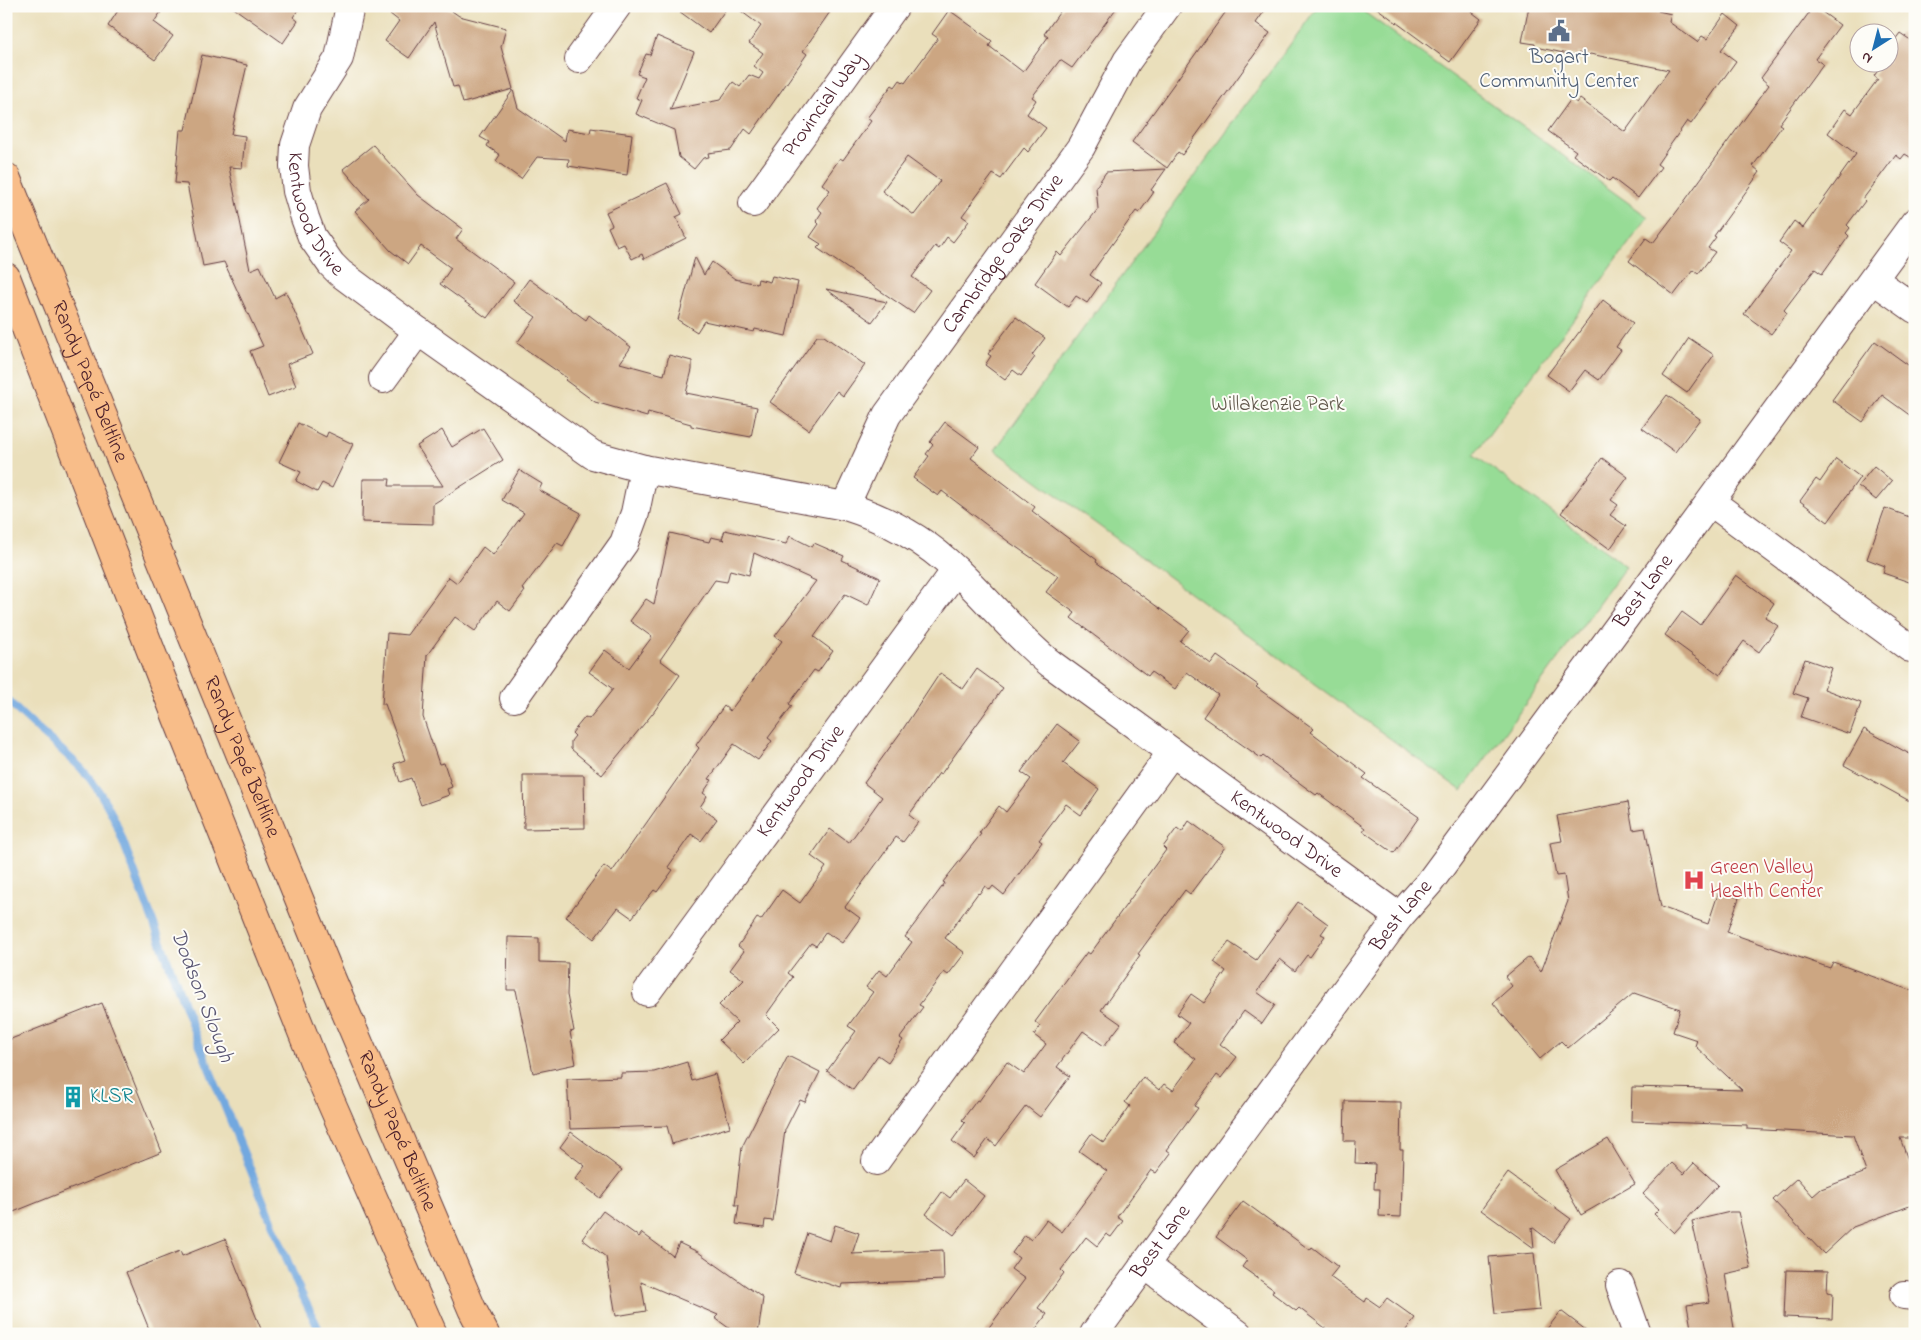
<svg xmlns="http://www.w3.org/2000/svg" width="1921" height="1340" viewBox="0 0 1921 1340" font-family="'Indie Flower',sans-serif">
<style>
.green{fill:#97dc96;stroke:#707e60}
.lines{fill:none;stroke-linecap:round;stroke-linejoin:round}
.stream{stroke:#72a8df;stroke-width:8}
.building{fill:#cca682;fill-rule:evenodd}
.minor-casing{stroke:#623c41;stroke-width:30}
.highway-casing{stroke:#623c41;stroke-width:30}
.minor{stroke:#fff;stroke-width:28}
.highway{stroke:#f8bd89;stroke-width:28}
.labels{text-anchor:middle;dominant-baseline:central;stroke-width:4;stroke-linejoin:round;paint-order:stroke}
.service-label{font-size:21px;fill:#4e5e75;stroke:#fdfcf7}
.street-label{font-size:21px;fill:#4a1f2b;stroke:#fdfcf7}
.park-label{font-size:21px;fill:#61584b;stroke:#fdfcf7}
.health-label{font-size:21px;fill:#be3a42;stroke:#fdfcf7;text-anchor:start}
.culture-label{font-size:21px;fill:#0d838f;stroke:#fdfcf7;text-anchor:start}
.water-label{font-size:22px;font-style:italic;fill:#5a5673;stroke:#fdfcf7}
</style>
<rect width="100%" height="100%" fill="#fdfcf7"/>
<filter id="ink" filterUnits="userSpaceOnUse"><feTurbulence type="fractalNoise" baseFrequency=".02" numOctaves="2"/><feDisplacementMap in="SourceGraphic" scale="10" xChannelSelector="R" yChannelSelector="G"/><feConvolveMatrix kernelMatrix="1 2 1 2 8 2 1 2 1" color-interpolation-filters="sRGB"/></filter>
<filter id="wash" filterUnits="userSpaceOnUse"><feTurbulence type="fractalNoise" baseFrequency=".0096" numOctaves="4" result="noise"/><feDisplacementMap in="SourceGraphic" scale="20" xChannelSelector="R" yChannelSelector="G"/><feGaussianBlur stdDeviation="1.12" result="paint"/><feColorMatrix in="noise" values="0 0 0 0 0 0 0 0 0 0 0 0 0 0 0 0 0 1.4 0 .05"/><feComposite in="paint" operator="in"/></filter>
<g filter="url(#wash)">
<rect width="100%" height="100%" fill="#eadfbb"/>
<polygon class="green" points="1318,6 1356,6 1648,217 1474,455 1626,566 1462,791 995,450"/>
<g class="lines">
<path class="stream" d="M6 698C28 724 57 744 81 768 95 783 106 802 115 820L196 1036 297 1284 321 1334"/>
</g>
<g id="blocks">
<g class="building">
<polygon points="121,6 165,6 154,22 173,36 155,60 108,26"/>
<polygon points="231,6 301,6 293,17 298,21 283,43"/>
<polygon points="380,6 445,6 459,16 506,28 501,47 513,89 463,103 458,86 453,87 434,22 409,58 385,41 399,21"/>
<polygon points="672,6 728,6 709,33"/>
<polygon points="734,6 834,6 803,51 807,54 751,134 745,129 731,150 708,153 709,157 703,158 694,169 679,157 674,130 636,114 642,100 636,98 645,77 637,74 646,54 650,55 657,36 694,52 670,110 720,100 733,82 740,87 749,75 759,79 763,73 754,66 763,53 749,43 761,26"/>
<path d="M1064 6H1118L1072 68 1060 60 1032 97 1036 100 1027 114 1046 128 1028 152 1024 148 1001 179 993 174 962 216 969 221 953 242 947 237 939 249 935 246 912 277 930 290 913 313 817 248 821 244 810 237 819 224 816 221 822 212 817 208 830 190 822 184 840 158 843 160 871 121 867 118 892 85 895 87 900 80 905 83 938 38 932 34 949 10 992 41 989 46 1023 72 1048 37 1044 34ZM907 157 940 181 914 215 882 191Z"/>
<polygon points="1230,6 1268,6 1256,23 1270,33 1182,155 1178,152 1167,168 1132,142"/>
<polygon points="1374,6 1464,6 1481,19 1450,62"/>
<polygon points="1529,6 1659,6 1658,11 1671,14 1669,22 1697,42 1702,36 1707,39 1725,14 1740,26 1721,50 1736,61 1691,124 1687,121 1657,164 1661,167 1638,198 1612,178 1609,181 1573,155 1576,151 1548,131 1571,99 1577,103 1580,99 1625,132 1669,70 1590,54 1589,55 1578,53 1578,56 1535,47 1535,44 1522,42"/>
<polygon points="1814,6 1840,25 1815,59 1823,64 1779,124 1782,126 1753,166 1760,172 1714,236 1716,237 1708,248 1715,252 1698,274 1693,270 1674,295 1629,261 1646,238 1653,243 1681,206 1769,85 1761,78"/>
<polygon points="1900,33 1915,43 1915,160 1905,154 1901,159 1896,155 1863,199 1865,201 1847,225 1850,228 1846,233 1849,236 1822,274 1815,269 1784,310 1787,313 1771,334 1744,314 1791,251 1779,242 1794,221 1803,228 1856,154 1828,133 1845,109 1852,114 1878,79 1874,76 1884,62 1888,62 1888,49"/>
<polygon points="202,55 247,65 231,134 245,136 242,168 229,167 250,270 260,266 275,298 286,292 313,354 287,364 296,386 268,397 250,351 263,346 224,262 203,266 187,184 175,183 180,130 185,130"/>
<polygon points="513,90 518,108 565,141 567,129 590,133 591,128 632,134 627,175 568,166 569,159 537,157 521,179 496,161 500,155 487,146 489,142 480,137"/>
<polygon points="373,145 418,195 463,229 456,239 514,282 487,318 440,284 451,268 421,246 408,264 391,251 355,211 369,199 343,169"/>
<polygon points="1166,169 1151,190 1154,192 1139,213 1136,211 1090,275 1101,283 1087,303 1076,296 1068,307 1035,283 1057,252 1061,256 1098,209 1096,187 1106,172"/>
<polygon points="667,183 682,214 676,217 686,238 644,259 642,254 632,259 624,244 617,247 608,227 612,225 606,212"/>
<polygon points="695,257 704,275 712,262 735,279 757,284 758,279 770,282 772,276 798,282 786,336 755,329 754,332 704,321 697,332 678,320"/>
<polygon points="529,279 586,320 589,315 631,347 620,363 664,375 669,355 692,361 692,370 686,393 757,407 751,437 691,426 691,424 648,412 647,417 595,402 565,380 567,378 517,343 536,317 513,301"/>
<polygon points="826,289 887,302 872,322"/>
<polygon points="1603,300 1633,323 1616,347 1621,350 1599,380 1585,370 1569,391 1547,375"/>
<polygon points="1016,317 1045,338 1032,355 1035,357 1021,376 1013,370 1005,380 985,365 991,356 988,354"/>
<polygon points="817,336 824,336 865,365 843,396 837,391 809,430 770,402"/>
<polygon points="1689,338 1714,355 1687,393 1663,376"/>
<polygon points="1875,341 1915,370 1915,419 1882,395 1863,422 1832,400"/>
<polygon points="1667,395 1700,419 1675,452 1642,428"/>
<polygon points="945,422 979,447 971,458 1035,507 1032,511 1097,560 1096,562 1189,630 1180,641 1211,664 1217,656 1258,685 1256,687 1314,729 1311,732 1367,774 1363,778 1419,817 1394,853 1363,831 1365,828 1318,793 1316,795 1263,756 1261,758 1203,717 1218,695 1187,672 1175,689 1151,672 1148,676 1071,618 1075,613 1046,592 1058,576 1009,542 942,491 938,496 913,478 929,456 926,454 933,445 930,442"/>
<polygon points="298,423 326,437 328,432 353,444 332,488 322,483 317,492 296,481 301,472 279,462"/>
<polygon points="483,428 503,460 433,504 433,524 362,522 363,479 390,479 389,486 443,486 417,446 442,430 452,447"/>
<polygon points="1602,458 1628,477 1611,500 1618,505 1610,515 1626,526 1610,549 1561,513"/>
<polygon points="1836,459 1860,477 1828,522 1800,501 1816,479 1820,482"/>
<polygon points="1874,466 1892,481 1876,500 1858,486"/>
<polygon points="519,470 542,484 539,490 581,513 563,546 557,543 522,589 525,591 510,611 497,601 475,631 455,617 427,655 423,717 439,764 444,763 452,787 447,789 449,795 421,805 411,778 400,782 394,764 405,760 385,704 382,704 387,633 407,635 449,577 457,583 483,547 493,555 524,513 502,500"/>
<polygon points="1885,508 1915,519 1915,584 1883,573 1885,566 1867,559"/>
<polygon points="725,530 786,544 790,536 812,547 814,543 844,556 842,560 880,578 868,605 845,594 814,637 833,651 818,672 814,670 789,704 792,706 768,738 772,741 758,760 734,744 709,779 712,780 703,793 707,796 700,807 717,819 701,841 691,834 668,867 673,870 657,892 654,890 632,918 618,908 594,939 566,917 604,866 612,872 699,748 696,745 724,706 730,711 782,641 775,636 816,581 754,553 749,575 730,570 727,582 715,580 660,660 680,675 653,713 602,775 571,749 571,741 575,736 572,733 585,717 589,719 613,689 589,672 605,650 629,668 652,637 630,621 646,599 654,604 670,533 709,542 711,537 725,540 722,539"/>
<polygon points="1736,575 1774,603 1765,617 1778,626 1759,652 1744,641 1720,675 1665,635 1682,612 1700,625"/>
<polygon points="1805,659 1831,668 1824,689 1861,703 1850,734 1801,717 1808,698 1793,693"/>
<polygon points="977,669 1003,688 941,774 939,773 909,815 918,822 903,842 896,837 845,907 860,918 842,943 826,932 816,946 811,943 788,973 793,977 766,1015 779,1028 744,1064 719,1040 737,1022 719,1005 744,980 730,970 744,951 738,946 757,918 761,920 782,890 800,903 826,867 811,856 830,829 849,843 882,797 864,783 901,732 940,673 963,689"/>
<polygon points="1057,724 1080,741 1063,763 1099,789 1081,815 1066,804 1039,840 1042,842 1004,895 993,886 990,890 985,886 979,894 978,893 945,938 965,953 948,975 944,972 919,1005 923,1007 900,1038 903,1040 888,1062 878,1055 853,1090 827,1071 856,1031 848,1026 873,992 866,987 879,970 887,976 912,942 905,937 945,883 943,882 981,834 979,833 999,806 1006,812 1031,779 1021,772"/>
<polygon points="1864,729 1915,757 1915,804 1844,765"/>
<polygon points="523,775 584,775 585,828 524,829"/>
<polygon points="1628,802 1633,830 1645,828 1661,907 1708,924 1719,891 1739,898 1727,932 1830,968 1833,962 1915,992 1915,1138 1900,1138 1915,1179 1915,1204 1853,1227 1824,1254 1773,1200 1797,1178 1813,1196 1821,1189 1866,1172 1853,1135 1747,1129 1747,1125 1631,1121 1632,1087 1742,1090 1695,1046 1697,1040 1673,1032 1680,1009 1634,993 1568,1048 1561,1041 1540,1059 1493,1003 1512,986 1505,977 1529,957 1541,972 1568,901 1564,875 1556,876 1550,843 1562,841 1557,816"/>
<polygon points="1189,821 1225,847 1190,894 1185,890 1138,954 1140,955 1101,1010 1121,1024 1104,1046 1083,1031 1057,1067 1070,1076 1040,1117 1026,1106 996,1146 988,1139 974,1158 952,1141 965,1123 962,1120 977,1100 979,1101 1007,1062 1024,1074 1046,1044 1034,1035 1040,1026 1035,1022 1087,952 1090,954 1107,931 1166,850 1163,847 1177,828 1182,832"/>
<polygon points="1298,902 1328,924 1321,934 1325,936 1310,957 1307,955 1295,971 1280,959 1257,992 1275,1005 1262,1024 1244,1011 1220,1044 1237,1057 1221,1078 1217,1075 1194,1106 1198,1108 1167,1150 1171,1153 1156,1173 1151,1170 1117,1217 1123,1221 1111,1237 1106,1234 1097,1246 1086,1237 1061,1270 1064,1273 1038,1308 1047,1314 1032,1334 984,1334 1025,1279 1011,1269 1019,1258 1012,1253 1025,1235 1031,1240 1046,1220 1062,1232 1107,1171 1079,1151 1091,1134 1104,1143 1130,1106 1125,1102 1143,1077 1159,1090 1164,1084 1173,1090 1196,1059 1174,1043 1189,1023 1177,1014 1191,994 1204,1003 1226,971 1214,962 1229,942 1256,960"/>
<polygon points="508,937 539,938 539,962 568,963 567,995 574,1031 570,1032 576,1064 533,1073 516,990 507,990"/>
<polygon points="102,1003 162,1152 11,1213 6,1200 6,1041"/>
<polygon points="788,1056 820,1072 805,1102 800,1100 785,1130 773,1221 765,1220 764,1228 736,1224 739,1205 735,1205 742,1147"/>
<polygon points="687,1062 692,1081 715,1074 730,1127 672,1144 667,1126 570,1129 567,1079 621,1077 621,1073 654,1072"/>
<polygon points="1345,1101 1401,1102 1400,1150 1403,1150 1401,1217 1379,1216 1380,1189 1374,1189 1375,1164 1355,1163 1356,1141 1344,1141"/>
<polygon points="571,1132 622,1170 600,1198 575,1179 585,1166 560,1147"/>
<polygon points="1608,1139 1635,1184 1581,1215 1555,1170"/>
<polygon points="1672,1163 1684,1174 1694,1163 1718,1185 1674,1233 1654,1214 1659,1209 1643,1194"/>
<polygon points="1508,1173 1571,1219 1553,1243 1532,1227 1534,1248 1481,1210"/>
<polygon points="964,1180 984,1196 954,1235 926,1214 942,1192 950,1198"/>
<polygon points="1243,1201 1310,1250 1312,1247 1338,1267 1330,1277 1365,1302 1367,1298 1380,1307 1387,1298 1415,1318 1403,1334 1333,1334 1299,1308 1296,1311 1272,1293 1274,1290 1242,1267 1247,1260 1216,1237"/>
<polygon points="603,1211 639,1237 642,1233 673,1256 679,1243 698,1252 763,1298 758,1334 737,1334 715,1318 718,1315 641,1282 646,1311 616,1316 606,1257 582,1239"/>
<polygon points="1730,1212 1738,1212 1751,1268 1725,1274 1735,1334 1692,1334 1687,1305 1710,1302 1692,1221"/>
<polygon points="835,1225 859,1233 852,1254 943,1250 944,1280 842,1284 841,1288 794,1273 807,1233 830,1241"/>
<polygon points="225,1239 263,1334 151,1334 126,1272 180,1251 182,1256"/>
<polygon points="1534,1253 1540,1310 1495,1314 1489,1257"/>
<polygon points="1786,1270 1828,1271 1827,1292 1833,1293 1832,1319 1784,1317"/>
<polygon points="1561,1311 1591,1334 1543,1334"/>
</g>
</g>
</g>
<g filter="url(#ink)">
<use href="#blocks" fill-opacity="0" stroke="#623c41" stroke-width="1"/>
<g class="lines">
<g class="minor-casing">
<g id="minor">
<path id="s1" d="M350 6 339 58 307 109 295 145 294 166 297 191 305 218 312 237 331 264 340 273 418 331 593 455 644 469 845 506C887 519 924 539 956 570 989 601 1016 636 1051 664L1399 917"/>
<polyline points="579,59 617,6"/>
<path id="s2" d="M753 203 895 6"/>
<polyline points="1874,280 1915,309"/>
<polyline points="383,379 418,331"/>
<polyline points="1711,502 1910,648"/>
<path id="s3" d="M845 506 887 415 1081 147 1127 61 1167 6"/>
<polyline points="514,698 624,543 635,513 644,469"/>
<path id="s4" d="M647 992 956 570"/>
<polyline points="876,1161 1172,752"/>
<polyline points="1144,1264 1238,1334"/>
<polyline points="1620,1285 1637,1334"/>
<polyline points="1904,1295 1915,1296"/>
<path id="s5" d="M1094 1334 1399 917 1429 883 1624 619 1915 222"/>
</g>
</g>
<g class="highway-casing">
<g id="highway">
<path id="s6" d="M6 177 332 980 472 1309 485 1334"/>
<polyline points="6,277 177,718 320,1077 433,1334"/>
</g>
</g>
<use href="#minor" class="minor"/>
<use href="#highway" class="highway"/>
</g>
</g>
<defs>
<g id="civic-bare" transform="scale(1.725)"><path d="M-.6-6.5H3V-4.5H.6V-3L4-1V1h2V6H-6V1h2V-1L-.6-3ZM-1.2 2.5V6h2.4V2.5Z" fill="#5c6f8a" stroke="#fdfcf7" stroke-width="2.5" paint-order="stroke"/></g>
<g id="hospital-bare" transform="scale(1.725)"><path d="M-5-5h3v3.5h4V-5h3V5h-3V1.5h-4V5h-3Z" fill="#e0444e" stroke="#fdfcf7" stroke-width="2.5" paint-order="stroke"/></g>
<g id="building-bare" transform="scale(1.725)"><path d="M-4-6H4V6H1V3H-1V6H-4ZM-2.5-4.3h1.7v1.8h-1.7ZM.8-4.3h1.7v1.8H.8ZM-2.5-1h1.7V.8h-1.7ZM.8-1h1.7V.8H.8Z" fill="#0f9aa8" stroke="#fdfcf7" stroke-width="2.5" paint-order="stroke"/></g>
</defs>
<g fill-rule="evenodd">
<use href="#civic-bare" x="1559" y="31"/>
<use href="#hospital-bare" x="1694" y="880"/>
<use href="#building-bare" x="73" y="1097"/>
</g>
<g class="labels">
<g class="service-label">
<text x="1559" y="58">Bogart<tspan x="1559" dy="24">Community Center</tspan></text>
</g>
<g class="street-label">
<text stroke="none"><textPath href="#s2" startOffset="121">Provincial Way</textPath></text>
<text stroke="none"><textPath href="#s1" startOffset="225">Kentwood Drive</textPath></text>
<text stroke="none"><textPath href="#s3" startOffset="299">Cambridge Oaks Drive</textPath></text>
<text stroke="none"><textPath href="#s6" startOffset="221">Randy Papé Beltline</textPath></text>
<text stroke="none"><textPath href="#s5" startOffset="924">Best Lane</textPath></text>
<text stroke="none"><textPath href="#s6" startOffset="626">Randy Papé Beltline</textPath></text>
<text stroke="none"><textPath href="#s4" startOffset="261">Kentwood Drive</textPath></text>
<text stroke="none"><textPath href="#s1" startOffset="1414">Kentwood Drive</textPath></text>
<text stroke="none"><textPath href="#s5" startOffset="519">Best Lane</textPath></text>
<text stroke="none"><textPath href="#s6" startOffset="1031">Randy Papé Beltline</textPath></text>
<text stroke="none"><textPath href="#s5" startOffset="114">Best Lane</textPath></text>
</g>
<g class="park-label">
<text x="1278" y="405">Willakenzie Park</text>
</g>
<g class="health-label">
<text x="1710" y="868">Green Valley<tspan x="1710" dy="24">Health Center</tspan></text>
</g>
<g class="culture-label">
<text x="90" y="1097">KLSR</text>
</g>
<g class="water-label">
<text transform="translate(201 996) rotate(69)">Dodson Slough</text>
</g>
</g>
<rect width="1921" height="1340" fill="none" stroke="#fdfcf7" stroke-width="25"/>
<g transform="translate(1874 48) rotate(216)"><circle r="24" fill="#fdfcf7" stroke="#b5a4a5"/>
<path d="M0-4L9 19L0 12L-9 19Z" fill="#1f6fb2"/>
<text y="-8" font-size="14" font-weight="bold" text-anchor="middle" fill="#4a1f2b">N</text>
</g>
</svg>
